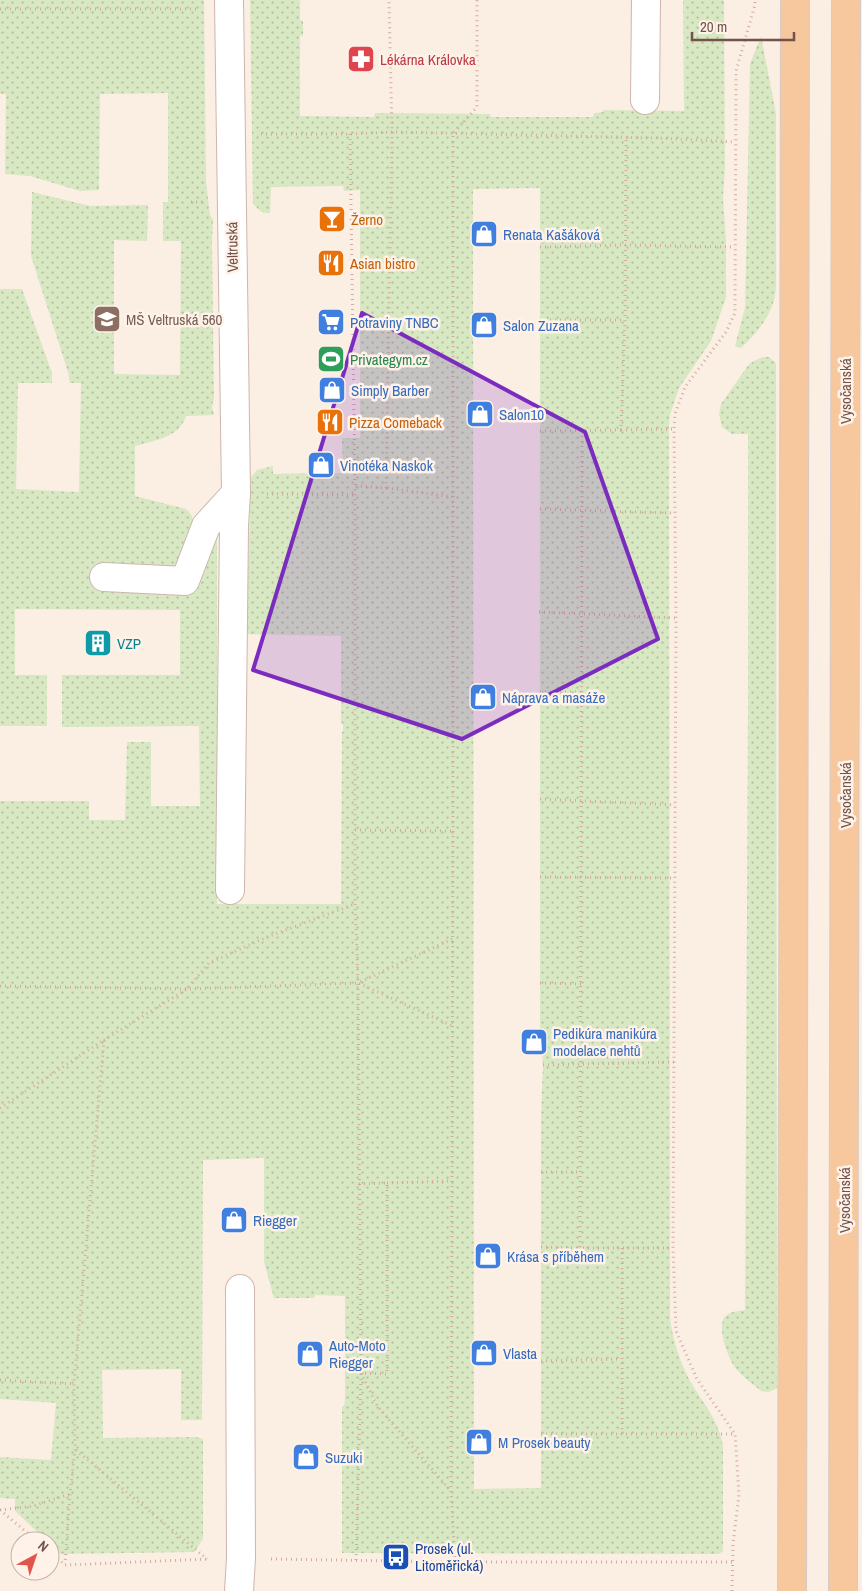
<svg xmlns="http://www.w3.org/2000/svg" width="862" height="1591" viewBox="0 0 862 1591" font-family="'Archivo Narrow',sans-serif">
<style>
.green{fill:url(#green-dots);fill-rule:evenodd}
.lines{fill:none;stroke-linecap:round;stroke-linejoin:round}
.minor-casing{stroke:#ceb6ad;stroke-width:30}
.major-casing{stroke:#d5cbc9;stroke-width:30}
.path{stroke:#d4aba0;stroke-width:3;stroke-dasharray:1 4;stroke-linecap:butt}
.minor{stroke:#fff;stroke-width:28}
.major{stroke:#f7c79e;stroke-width:28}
.marked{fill:#7b2cbf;fill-opacity:0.2;stroke:#7b2cbf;stroke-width:4;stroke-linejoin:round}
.labels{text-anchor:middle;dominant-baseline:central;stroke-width:5;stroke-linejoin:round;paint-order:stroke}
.health-label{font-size:15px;fill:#be3a42;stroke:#fef2e9;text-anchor:start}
.food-label{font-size:15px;fill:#c56008;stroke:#fef2e9;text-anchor:start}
.shop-label{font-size:15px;fill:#366cbe;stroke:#fef2e9;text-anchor:start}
.street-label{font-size:15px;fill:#72524a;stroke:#fef2e9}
.education-label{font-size:15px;fill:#785e54;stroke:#fef2e9;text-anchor:start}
.leisure-label{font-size:15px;fill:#27864d;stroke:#fef2e9;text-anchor:start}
.culture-label{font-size:15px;fill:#0d838f;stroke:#fef2e9;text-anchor:start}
.transit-label{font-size:15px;fill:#164399;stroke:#fef2e9;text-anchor:start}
</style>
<defs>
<pattern id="green-dots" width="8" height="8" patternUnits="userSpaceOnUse" patternTransform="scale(1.25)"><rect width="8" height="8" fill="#d8e8c3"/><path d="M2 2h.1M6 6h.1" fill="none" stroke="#b4bfa0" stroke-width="1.8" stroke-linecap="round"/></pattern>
</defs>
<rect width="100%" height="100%" fill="#fbeee3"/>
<g class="green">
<path d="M0 0H204L206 182 210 215 213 220 212 241 214 397 212 407 214 415 186 416C179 438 155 440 135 446V496L186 509 190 513 196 525 217 526V904H341L342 732 343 731V724L341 723V636L246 634 251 477 257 470 273 466V474L318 473V478H325V473H343L342 438H360V190L344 191 343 186 271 187 270 213C263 214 257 209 253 203L250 0H300V20L303 21V36H300V116L374 117 375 113 490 114 491 117H593L594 113 603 112 604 110 684 111 683 0H724L725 166 723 199 726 240V297L711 341 679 388 670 415 669 426 670 1317C672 1336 678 1356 686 1373 698 1398 719 1418 723 1446V1551L719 1554 342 1553V1406H344L345 1400V1296L315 1295 314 1298H274L264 1262V1158L203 1160 202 1420H181V1369L102 1370 103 1438 196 1437 203 1439V1539L194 1552 61 1554 50 1544V1541H47L15 1511V1499L0 1498V1457L51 1460 56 1403 0 1399V801H89V820H125L127 742H151V806H200L199 726 62 727V675H180V610L15 609V675H47V726H0V289H22L52 373V383H18L16 489 79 492 81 383H70L68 372 31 256 32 192 90 206 148 205 147 241 114 240V374L180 375 181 241H163V202H168V93L100 94 99 190 80 191 30 176 5 174 6 94H0ZM540 188V1024L543 1065 541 1117V1488L474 1489 473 189Z"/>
<path d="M761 36 776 113V288C774 313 759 331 741 348L735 346 745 308 750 64Z"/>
<path d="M763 357H769L776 363 777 1388 769 1392 761 1391C753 1384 744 1378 737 1370 729 1361 717 1330 724 1318 729 1311 738 1311 745 1310L748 708V434H732L722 427 719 414 721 404 749 364 756 360Z"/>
</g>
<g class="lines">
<g class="minor-casing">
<g id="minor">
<polyline points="229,0 236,493 234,526 230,890"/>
<polyline points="645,100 646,0"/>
<polyline points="104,577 185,581 206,526 236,493"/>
<polyline points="239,1591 241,1558 240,1289"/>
</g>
</g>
<g class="major-casing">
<g id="major">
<polyline points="792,1591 795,0"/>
<polyline points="843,1591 846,0"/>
</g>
</g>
<g class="path">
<polyline points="0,9 197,9"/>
<polyline points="261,134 350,134 392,132 657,138 735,142"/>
<polyline points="350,134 355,486"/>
<polyline points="191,202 202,202"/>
<polyline points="540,247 625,245 735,247"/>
<polyline points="540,320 625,320"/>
<polyline points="621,430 674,429"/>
<polyline points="540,431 621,430 625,320 626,139"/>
<polyline points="582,431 580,1248 673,1248"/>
<polyline points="387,488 453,497"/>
<polyline points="267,494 356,495"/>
<polyline points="540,509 675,513"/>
<polyline points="539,612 676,618"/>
<polyline points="540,692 582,692"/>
<polyline points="540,799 675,805"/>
<polyline points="355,830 453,831"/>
<polyline points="540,877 674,878"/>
<polyline points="452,939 358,983 453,1026"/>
<polyline points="540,983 581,984"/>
<polyline points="0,986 187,989 358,983"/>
<polyline points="104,1040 187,989 209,963 267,937 355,904"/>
<polyline points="543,1065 674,1062"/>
<polyline points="0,1108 104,1040 74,1384 75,1450 70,1494 65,1564"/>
<polyline points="541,1172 581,1172"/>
<polyline points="387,1183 451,1181"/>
<polyline points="359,1184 387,1183 387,1374 361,1373 378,1407 451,1491"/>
<polyline points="541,1247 580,1248"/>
<polyline points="622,1248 622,1434 734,1434"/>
<polyline points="541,1361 621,1359"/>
<polyline points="0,1380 74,1384"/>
<polyline points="541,1434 622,1434"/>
<polyline points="76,1450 207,1559"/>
<polyline points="0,1510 33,1506 70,1494"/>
<polyline points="0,1510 37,1541"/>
<polyline points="50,1552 65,1565 210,1559"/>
<polyline points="271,1559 455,1562 733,1562"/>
<polyline points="356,1560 361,1373 358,983 355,904 355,486 386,488 392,132 389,0"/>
<polyline points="455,1562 451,1492 453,831 453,134 477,107 477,0"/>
<polyline points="732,1591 733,1543 739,1495 735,1434 697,1379 676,1331 673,1248 676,618 674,429 675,414 685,387 726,332 735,313 736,71 755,5 755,0"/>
</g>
<use href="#minor" class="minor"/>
<use href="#major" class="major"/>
</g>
<path class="marked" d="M362 313 585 432 658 639 462 739 253 670Z"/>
<defs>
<g id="pharmacy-square" transform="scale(1.4375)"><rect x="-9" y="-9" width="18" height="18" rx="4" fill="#e0444e" stroke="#fef2e9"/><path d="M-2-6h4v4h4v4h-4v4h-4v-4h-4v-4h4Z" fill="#fff"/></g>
<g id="bar-square" transform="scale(1.4375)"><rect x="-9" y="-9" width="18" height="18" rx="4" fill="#e8710a" stroke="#fef2e9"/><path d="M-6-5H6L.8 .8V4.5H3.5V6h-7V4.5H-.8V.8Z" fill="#fff"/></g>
<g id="shop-square" transform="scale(1.4375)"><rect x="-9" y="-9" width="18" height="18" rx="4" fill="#3f7fe0" stroke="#fef2e9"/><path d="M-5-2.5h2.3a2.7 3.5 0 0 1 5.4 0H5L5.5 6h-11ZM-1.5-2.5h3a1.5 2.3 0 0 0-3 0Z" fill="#fff"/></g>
<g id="restaurant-square" transform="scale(1.4375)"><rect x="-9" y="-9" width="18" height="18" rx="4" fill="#e8710a" stroke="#fef2e9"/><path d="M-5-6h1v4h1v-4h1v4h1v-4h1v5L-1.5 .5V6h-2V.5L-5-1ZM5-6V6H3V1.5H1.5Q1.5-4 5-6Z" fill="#fff"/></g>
<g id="school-square" transform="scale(1.4375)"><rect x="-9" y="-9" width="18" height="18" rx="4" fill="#8d6e63" stroke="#fef2e9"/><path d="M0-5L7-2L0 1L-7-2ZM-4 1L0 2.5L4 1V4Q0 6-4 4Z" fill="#fff"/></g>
<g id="supermarket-square" transform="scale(1.4375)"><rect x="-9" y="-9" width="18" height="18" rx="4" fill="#3f7fe0" stroke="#fef2e9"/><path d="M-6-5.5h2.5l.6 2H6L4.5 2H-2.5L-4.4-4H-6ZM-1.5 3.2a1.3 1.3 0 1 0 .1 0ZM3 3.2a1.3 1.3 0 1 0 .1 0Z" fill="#fff"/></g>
<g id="stadium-square" transform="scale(1.4375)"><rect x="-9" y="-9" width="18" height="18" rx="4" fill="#2e9e5b" stroke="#fef2e9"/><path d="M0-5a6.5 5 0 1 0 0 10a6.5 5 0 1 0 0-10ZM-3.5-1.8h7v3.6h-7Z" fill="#fff"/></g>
<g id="building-square" transform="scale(1.4375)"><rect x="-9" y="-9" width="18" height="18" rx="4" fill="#0f9aa8" stroke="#fef2e9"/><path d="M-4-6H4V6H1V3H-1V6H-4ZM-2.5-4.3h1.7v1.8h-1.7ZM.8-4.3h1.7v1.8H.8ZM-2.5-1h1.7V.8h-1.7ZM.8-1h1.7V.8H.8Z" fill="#fff"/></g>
<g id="bus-square" transform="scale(1.4375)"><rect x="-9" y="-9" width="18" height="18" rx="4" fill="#1a4fb4" stroke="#fef2e9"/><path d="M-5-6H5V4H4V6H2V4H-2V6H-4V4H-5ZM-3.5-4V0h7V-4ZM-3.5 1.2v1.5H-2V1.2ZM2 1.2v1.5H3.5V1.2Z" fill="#fff"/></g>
</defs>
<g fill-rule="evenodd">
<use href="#pharmacy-square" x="361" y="59"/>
<use href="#bar-square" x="332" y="219"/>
<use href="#shop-square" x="484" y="234"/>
<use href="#restaurant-square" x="331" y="263"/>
<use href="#school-square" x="107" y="319"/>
<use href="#supermarket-square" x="331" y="322"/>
<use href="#shop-square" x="484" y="325"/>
<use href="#stadium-square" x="331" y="359"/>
<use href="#shop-square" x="332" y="390"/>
<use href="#shop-square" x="480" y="414"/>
<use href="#restaurant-square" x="330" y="422"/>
<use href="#shop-square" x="321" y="465"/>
<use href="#building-square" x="98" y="643"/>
<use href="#shop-square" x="483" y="697"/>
<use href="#shop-square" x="534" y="1042"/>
<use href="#shop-square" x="234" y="1220"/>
<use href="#shop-square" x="488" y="1256"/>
<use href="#shop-square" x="484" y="1353"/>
<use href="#shop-square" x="310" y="1354"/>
<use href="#shop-square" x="479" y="1442"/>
<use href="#shop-square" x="306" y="1457"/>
<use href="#bus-square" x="396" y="1557"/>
</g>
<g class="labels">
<g class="health-label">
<text x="380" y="59">Lékárna Královka</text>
</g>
<g class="food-label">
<text x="351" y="219">Žerno</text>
<text x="350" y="263">Asian bistro</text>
<text x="349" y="422">Pizza Comeback</text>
</g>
<g class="shop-label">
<text x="503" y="234">Renata Kašáková</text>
<text x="350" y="322">Potraviny TNBC</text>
<text x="503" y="325">Salon Zuzana</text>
<text x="351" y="390">Simply Barber</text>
<text x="499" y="414">Salon10</text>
<text x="340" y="465">Vinotéka Naskok</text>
<text x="502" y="697">Náprava a masáže</text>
<text x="553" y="1033">Pedikúra manikúra<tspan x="553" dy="17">modelace nehtů</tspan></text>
<text x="253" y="1220">Riegger</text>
<text x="507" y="1256">Krása s příběhem</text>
<text x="329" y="1345">Auto-Moto<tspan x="329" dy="17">Riegger</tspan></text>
<text x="503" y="1353">Vlasta</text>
<text x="498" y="1442">M Prosek beauty</text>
<text x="325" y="1457">Suzuki</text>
</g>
<g class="street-label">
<text transform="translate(232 247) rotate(-91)">Veltruská</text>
<text transform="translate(845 391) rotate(-90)">Vysočanská</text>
<text transform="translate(845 795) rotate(-90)">Vysočanská</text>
<text transform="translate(844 1200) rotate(-90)">Vysočanská</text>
</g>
<g class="education-label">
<text x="126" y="319">MŠ Veltruská 560</text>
</g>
<g class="leisure-label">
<text x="350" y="359">Privategym.cz</text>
</g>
<g class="culture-label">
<text x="117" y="643">VZP</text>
</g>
<g class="transit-label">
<text x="415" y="1548">Prosek (ul.<tspan x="415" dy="17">Litoměřická)</tspan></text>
</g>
</g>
<g transform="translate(35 1556) rotate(40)"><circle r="24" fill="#fef2e9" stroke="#c6b2a9"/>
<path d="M0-4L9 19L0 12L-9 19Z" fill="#e0564d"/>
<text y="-8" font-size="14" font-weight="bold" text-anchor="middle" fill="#72524a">N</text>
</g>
<path d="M692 32v8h102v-8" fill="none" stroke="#72524a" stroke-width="2.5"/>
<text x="700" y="32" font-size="15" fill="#72524a" stroke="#fef2e9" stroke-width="4" paint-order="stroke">20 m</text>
</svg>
